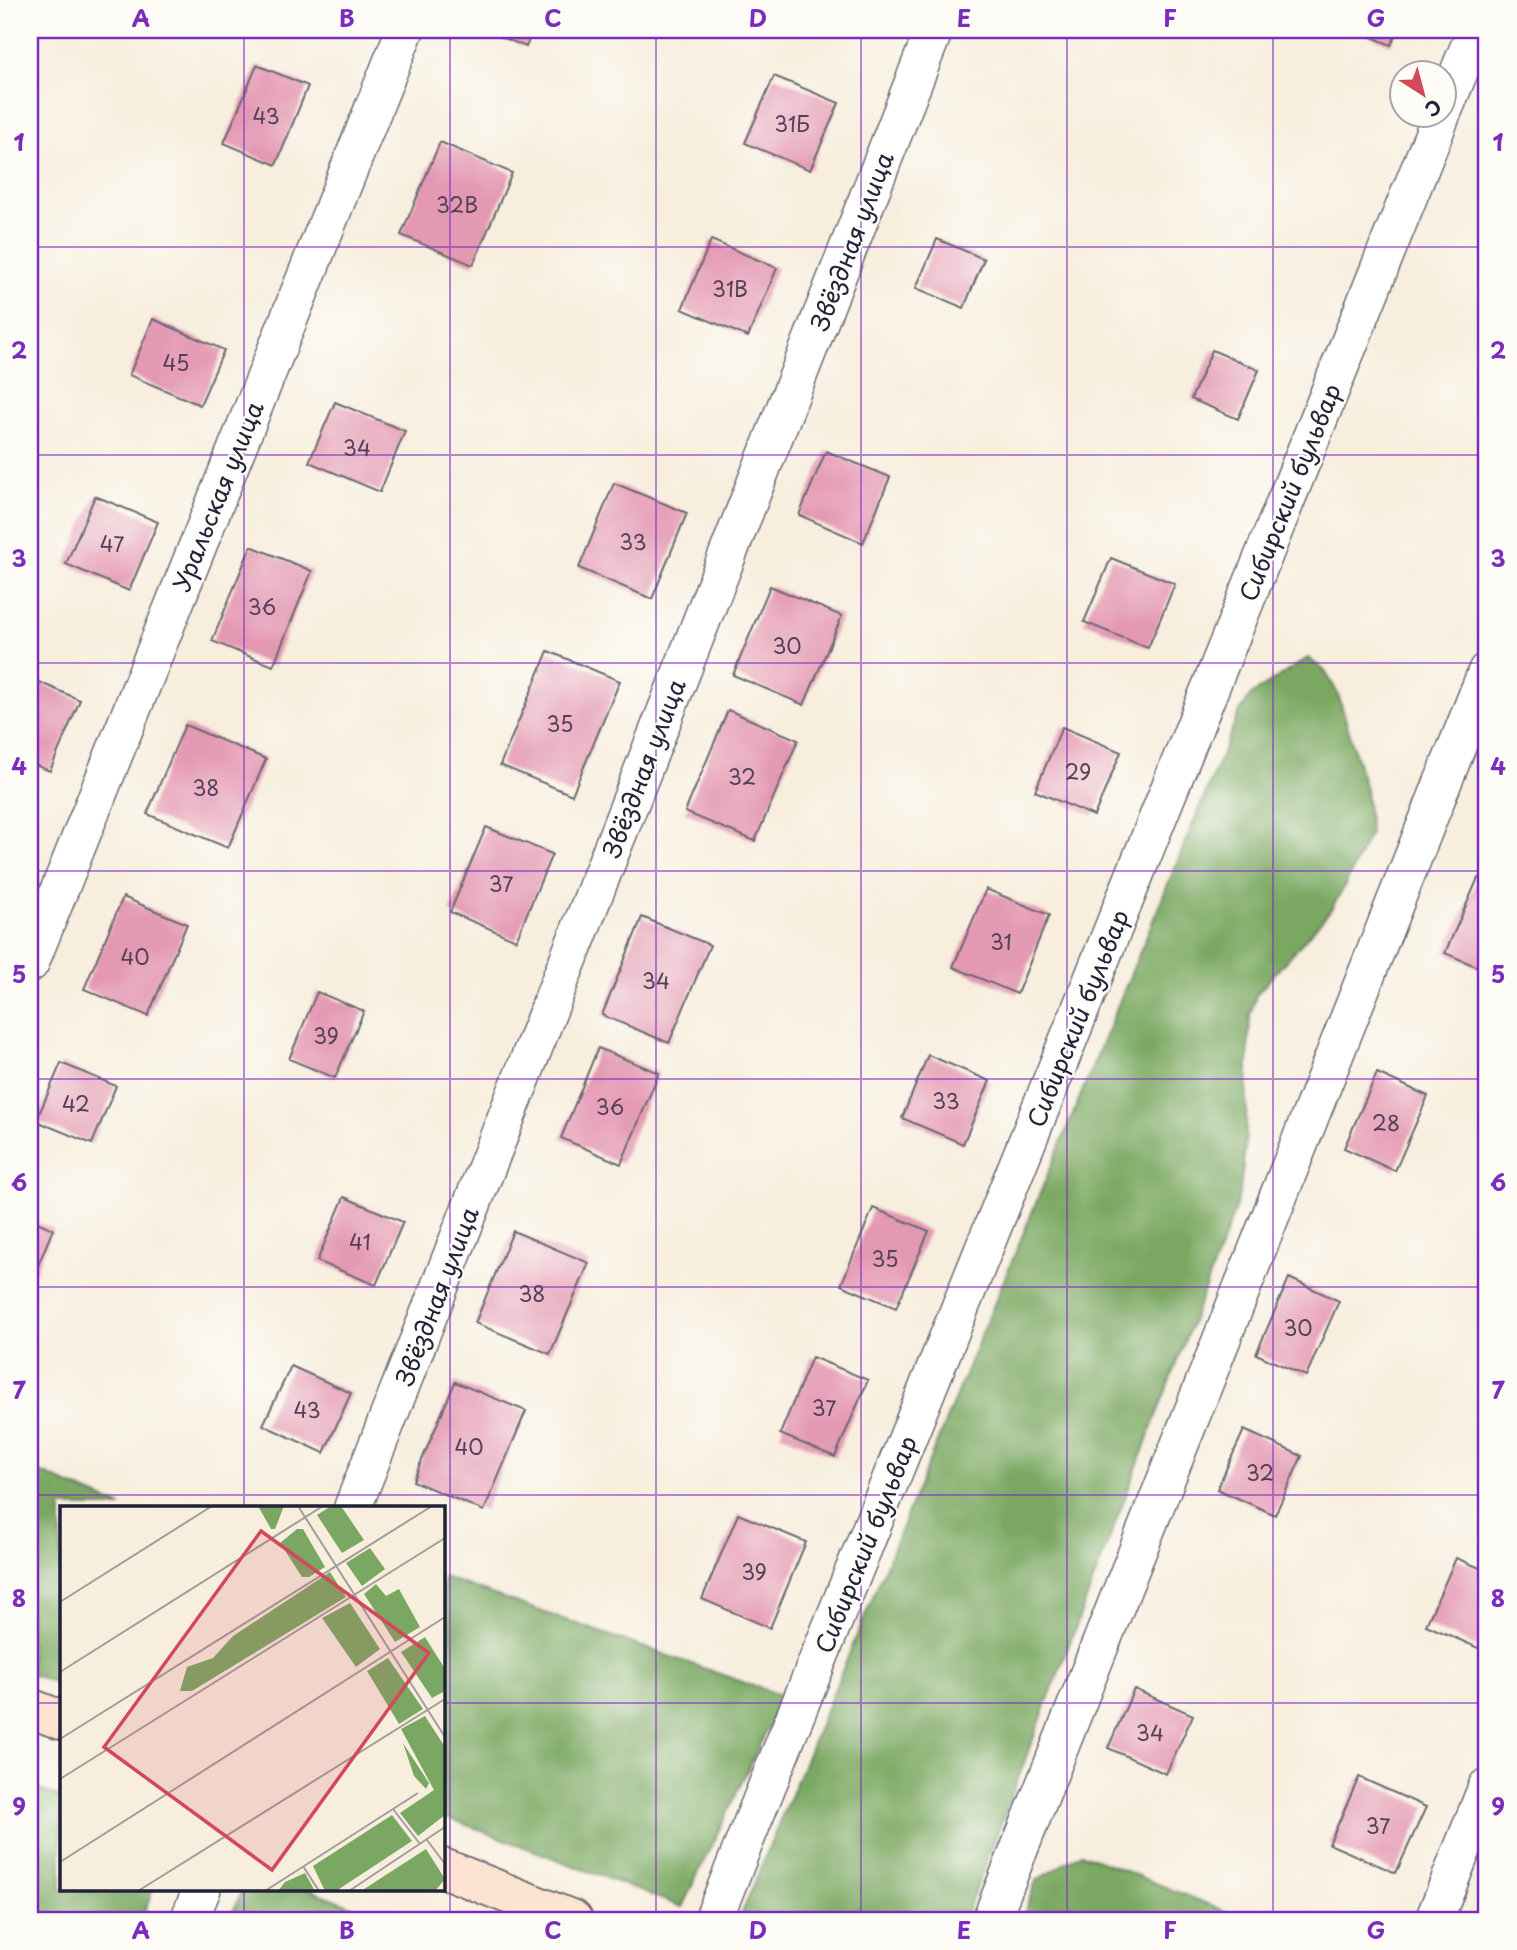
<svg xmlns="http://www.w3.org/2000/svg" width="1517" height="1950" viewBox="0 0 1517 1950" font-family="'Playpen Sans',sans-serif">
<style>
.forest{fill:#7aa862;stroke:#4e654e;stroke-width:2}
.building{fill:#e499b3}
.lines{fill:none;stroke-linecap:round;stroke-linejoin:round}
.street-casing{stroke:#6d6974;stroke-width:40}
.secondary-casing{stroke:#6d6974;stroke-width:42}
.street{stroke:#fff;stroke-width:37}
.secondary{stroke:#fde4d1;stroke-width:38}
.grid{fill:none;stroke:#7b2cbf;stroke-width:2;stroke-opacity:0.55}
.labels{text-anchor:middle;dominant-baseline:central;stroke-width:5;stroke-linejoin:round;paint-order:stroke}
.number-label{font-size:21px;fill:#524059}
.street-label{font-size:24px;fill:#22223b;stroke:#fdfcf7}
.inset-road{fill:none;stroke:#a29c9c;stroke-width:2}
.view{fill:#d1495b;fill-opacity:0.15;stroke:#d1495b;stroke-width:3.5}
.inset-edge{fill:none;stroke:#22223b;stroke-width:3.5}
.neatline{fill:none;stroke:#7b2cbf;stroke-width:2.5}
.grid-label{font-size:23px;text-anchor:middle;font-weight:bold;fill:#7b2cbf}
</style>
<rect width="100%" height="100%" fill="#fdfcf7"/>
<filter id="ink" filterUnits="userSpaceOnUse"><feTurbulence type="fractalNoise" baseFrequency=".0143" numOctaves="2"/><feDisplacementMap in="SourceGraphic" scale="14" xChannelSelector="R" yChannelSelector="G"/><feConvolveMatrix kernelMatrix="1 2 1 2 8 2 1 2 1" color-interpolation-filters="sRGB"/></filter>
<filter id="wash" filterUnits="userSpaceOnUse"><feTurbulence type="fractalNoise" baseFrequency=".00686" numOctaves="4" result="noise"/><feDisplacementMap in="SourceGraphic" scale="28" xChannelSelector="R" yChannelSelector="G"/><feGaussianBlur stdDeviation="1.57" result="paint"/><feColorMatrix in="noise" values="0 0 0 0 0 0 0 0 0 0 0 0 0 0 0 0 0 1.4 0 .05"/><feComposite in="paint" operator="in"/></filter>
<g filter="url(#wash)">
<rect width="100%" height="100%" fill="#f7eedd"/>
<g class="forest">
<polygon points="1308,658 1325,671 1338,694 1366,790 1370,834 1341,893 1329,912 1256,995 1250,1015 1245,1148 1240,1191 1234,1212 964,1920 739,1920 1238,715 1251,695"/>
<polygon points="30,1468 122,1507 61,1507 61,1685 30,1674"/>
<polygon points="443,1577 783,1696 682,1907 443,1816"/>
<polygon points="30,1786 61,1798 61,1889 153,1889 141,1920 30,1920"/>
<polygon points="1081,1853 1247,1920 1022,1920 1036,1881"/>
<polygon points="243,1889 307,1889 389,1920 229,1920"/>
</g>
<g id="blocks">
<g class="building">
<polygon points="484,30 533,30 526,47"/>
<polygon points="1355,30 1398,30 1391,45"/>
<polygon points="257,65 308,86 276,165 224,143"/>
<polygon points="774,76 839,103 810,170 745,143"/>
<polygon points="440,142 512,173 473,265 401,235"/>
<polygon points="937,239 984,259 964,308 916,288"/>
<polygon points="711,240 777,268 748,337 682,309"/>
<polygon points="153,319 224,350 200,405 129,375"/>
<polygon points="1212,350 1259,370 1238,419 1191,399"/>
<polygon points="335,402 405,431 380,492 309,462"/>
<polygon points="826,451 890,477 863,543 799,515"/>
<polygon points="614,483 687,513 652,599 579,568"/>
<polygon points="95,496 158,522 129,591 66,564"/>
<polygon points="251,546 312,571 273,666 212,641"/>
<polygon points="1111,558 1175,584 1148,648 1084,622"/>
<polygon points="770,586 842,616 804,705 733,675"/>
<polygon points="548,651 620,681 572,795 500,765"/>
<polygon points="30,678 80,700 50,771 30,763"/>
<polygon points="728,710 798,740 755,841 685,812"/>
<polygon points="185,725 266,759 228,848 147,814"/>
<polygon points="1062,727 1121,752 1094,816 1035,791"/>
<polygon points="486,827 552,854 516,940 450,912"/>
<polygon points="1478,878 1487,882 1487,971 1445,953"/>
<polygon points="986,889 1049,915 1017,994 953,967"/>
<polygon points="123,897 187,924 148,1016 84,989"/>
<polygon points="642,917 710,945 669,1043 602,1015"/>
<polygon points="317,992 364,1011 335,1078 289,1059"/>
<polygon points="598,1048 659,1073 621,1164 561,1138"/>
<polygon points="928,1055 990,1081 963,1144 902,1118"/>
<polygon points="61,1063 116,1086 92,1144 36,1121"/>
<polygon points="1377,1073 1428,1096 1395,1171 1344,1148"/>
<polygon points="344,1197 403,1222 376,1285 317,1261"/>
<polygon points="873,1208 929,1231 896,1308 841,1285"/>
<polygon points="30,1219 53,1229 30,1285"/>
<polygon points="513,1231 589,1263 550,1354 475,1323"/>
<polygon points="1289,1278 1339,1301 1306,1376 1256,1354"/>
<polygon points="812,1357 868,1380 835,1457 780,1434"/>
<polygon points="291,1366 351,1393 324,1453 263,1425"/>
<polygon points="455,1382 526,1411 484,1511 413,1481"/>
<polygon points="1244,1430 1302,1456 1275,1515 1217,1489"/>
<polygon points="738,1514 806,1542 770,1628 702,1599"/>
<polygon points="1456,1558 1487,1571 1487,1652 1426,1625"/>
<polygon points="1134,1689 1193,1715 1166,1774 1108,1748"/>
<polygon points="1359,1777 1426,1807 1396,1873 1329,1844"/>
</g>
</g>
</g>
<g filter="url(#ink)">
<use href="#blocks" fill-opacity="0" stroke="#6d6974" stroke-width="2"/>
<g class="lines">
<g class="street-casing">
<g id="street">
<polyline points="1444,109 1476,30"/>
<polyline points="30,963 405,30"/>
<polyline points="353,1507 934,30"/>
<polyline points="189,1920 202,1889"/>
<polyline points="713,1920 1441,116"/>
<polyline points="991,1920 1487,671"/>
<polyline points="1434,1920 1487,1787"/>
</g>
</g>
<g class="secondary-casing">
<g id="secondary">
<polyline points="30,1708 61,1720"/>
<polyline points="443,1868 573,1920"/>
</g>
</g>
<use href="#street" class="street"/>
<use href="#secondary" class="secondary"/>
</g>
</g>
<path class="grid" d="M244 30V1507M450 30V1920M656 30V1920M861 30V1920M1067 30V1920M1273 30V1920M30 247H1487M30 455H1487M30 663H1487M30 871H1487M30 1079H1487M30 1287H1487M30 1495H1487M30 1703H61M443 1703H1487M244 1889V1920"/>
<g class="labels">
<g class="number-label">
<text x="266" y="115">43</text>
<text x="792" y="123">31Б</text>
<text x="457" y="204">32В</text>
<text x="730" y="288">31В</text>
<text x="176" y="362">45</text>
<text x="357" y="447">34</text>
<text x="633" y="541">33</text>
<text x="112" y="543">47</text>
<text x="262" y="606">36</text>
<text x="787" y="645">30</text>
<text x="560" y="723">35</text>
<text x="1078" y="771">29</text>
<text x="742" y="776">32</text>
<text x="206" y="787">38</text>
<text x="501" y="883">37</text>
<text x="1001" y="941">31</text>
<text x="135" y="956">40</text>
<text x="656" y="980">34</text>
<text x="326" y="1035">39</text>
<text x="946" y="1100">33</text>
<text x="76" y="1103">42</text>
<text x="610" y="1106">36</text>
<text x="1386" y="1122">28</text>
<text x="360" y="1241">41</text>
<text x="885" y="1258">35</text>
<text x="532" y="1293">38</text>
<text x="1298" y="1327">30</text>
<text x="824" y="1407">37</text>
<text x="307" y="1409">43</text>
<text x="469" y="1446">40</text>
<text x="1260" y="1472">32</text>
<text x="754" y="1571">39</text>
<text x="1150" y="1732">34</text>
<text x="1378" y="1825">37</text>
</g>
<g class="street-label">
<text transform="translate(851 241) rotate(-69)">Звёздная улица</text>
<text transform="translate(1289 492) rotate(-68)">Сибирский бульвар</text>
<text transform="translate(217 496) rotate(-68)">Уральская улица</text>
<text transform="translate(643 768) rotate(-69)">Звёздная улица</text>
<text transform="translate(1077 1018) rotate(-68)">Сибирский бульвар</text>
<text transform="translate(436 1296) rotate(-69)">Звёздная улица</text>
<text transform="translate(865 1544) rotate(-68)">Сибирский бульвар</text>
</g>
</g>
<g transform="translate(60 1506)">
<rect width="385" height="385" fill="#f7eedd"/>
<path d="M198 0H224L215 23H211ZM271 0H281L304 34 282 47 257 9ZM237 23H243L265 61 249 71H242L220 37ZM310 42 325 63 302 80 286 57ZM270 66 286 91 132 185H120L127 161 153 152 173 130ZM316 78 326 90 339 83 360 121 335 136 304 88ZM290 97 320 143 296 161 262 112ZM365 131 385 163V185L372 192 341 146ZM328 152 363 203 339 218 307 165ZM365 210 385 241V309L358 330 340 307 374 284 341 223ZM343 237 369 277 366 283 354 270ZM332 309 352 335 276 385H265L253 360ZM366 343 385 373 375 385H301ZM245 367 255 385H218L225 376Z" fill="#7aa862"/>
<path class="inset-road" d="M238 0 385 231M0 96 152 0M0 166 263 0M0 233 372 0M0 273 385 32M333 303 360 338M367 334 385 358M0 356 385 111M243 360 259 385M78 385 385 193M205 385 358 287M289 385 385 321"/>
<path class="view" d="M201 25 369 147 212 364 44 241Z"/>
<rect width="385" height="385" class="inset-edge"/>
</g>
<rect width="1517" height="1950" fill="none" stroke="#fdfcf7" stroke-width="77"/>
<g transform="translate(1423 94) rotate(144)"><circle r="33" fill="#fdfcf7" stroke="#a5a5ac" stroke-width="2"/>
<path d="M0-5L12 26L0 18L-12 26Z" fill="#d1495b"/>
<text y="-10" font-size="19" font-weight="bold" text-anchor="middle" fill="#22223b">С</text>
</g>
<rect x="38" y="38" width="1440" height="1874" class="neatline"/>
<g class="grid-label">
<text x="141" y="27">A</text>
<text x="347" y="27">B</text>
<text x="553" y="27">C</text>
<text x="758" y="27">D</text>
<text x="964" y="27">E</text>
<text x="1170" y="27">F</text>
<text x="1376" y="27">G</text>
<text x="19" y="151">1</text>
<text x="1498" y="151">1</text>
<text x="19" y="359">2</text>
<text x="1498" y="359">2</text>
<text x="19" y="567">3</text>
<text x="1498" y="567">3</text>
<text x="19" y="775">4</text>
<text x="1498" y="775">4</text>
<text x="19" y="983">5</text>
<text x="1498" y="983">5</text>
<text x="19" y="1191">6</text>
<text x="1498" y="1191">6</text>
<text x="19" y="1399">7</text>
<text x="1498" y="1399">7</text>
<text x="19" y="1607">8</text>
<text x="1498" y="1607">8</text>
<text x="19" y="1815">9</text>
<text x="1498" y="1815">9</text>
<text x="141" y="1939">A</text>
<text x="347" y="1939">B</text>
<text x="553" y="1939">C</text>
<text x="758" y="1939">D</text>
<text x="964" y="1939">E</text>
<text x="1170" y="1939">F</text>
<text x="1376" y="1939">G</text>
</g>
</svg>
